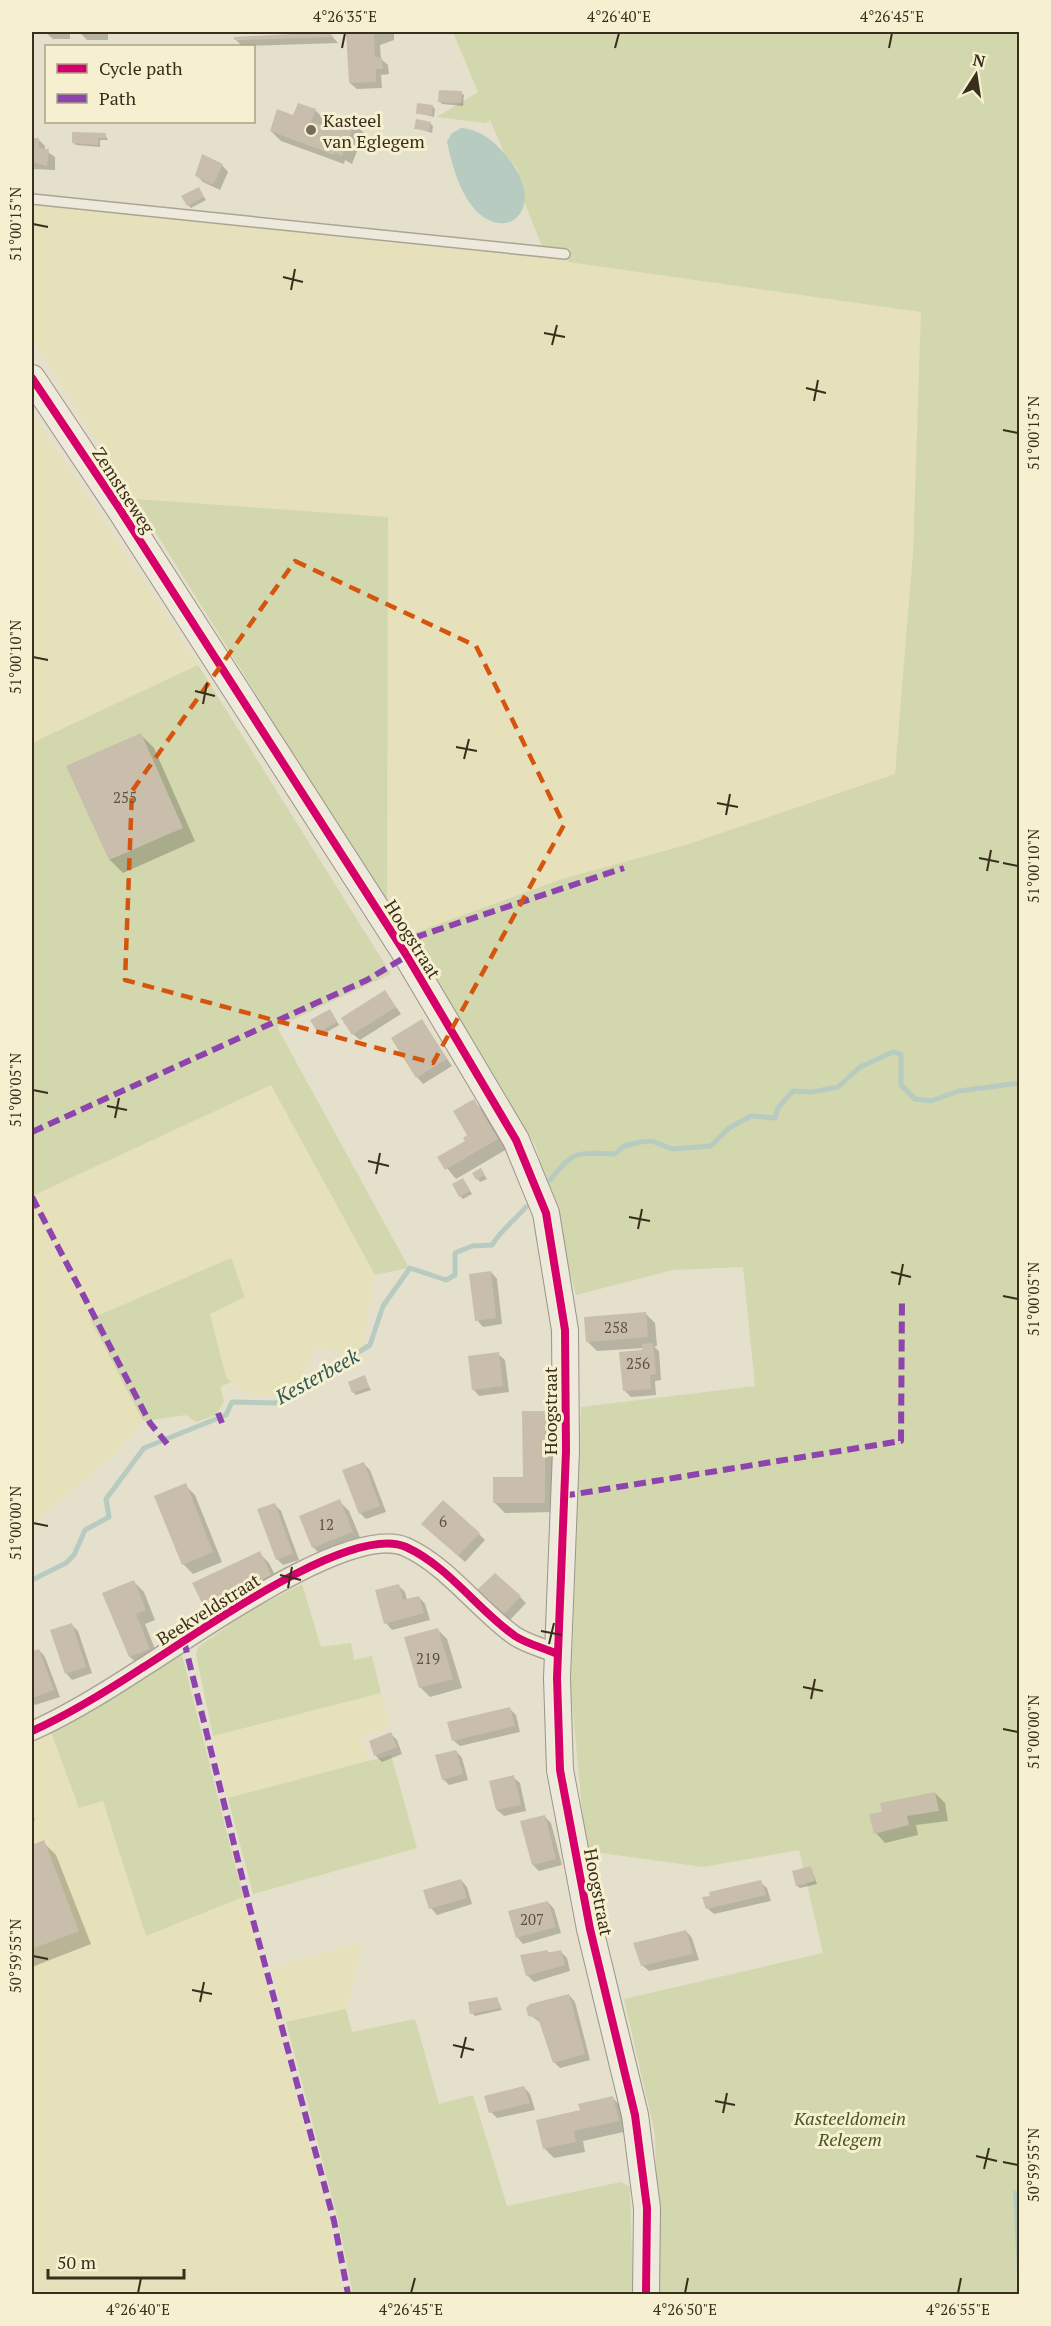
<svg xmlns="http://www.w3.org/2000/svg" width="1051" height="2326" viewBox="0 0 1051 2326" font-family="'PT Serif',serif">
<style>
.farmland{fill:#e6e1ba}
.green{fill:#d2d7ad}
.water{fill:#b7cbc0}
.shadow{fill:#0003}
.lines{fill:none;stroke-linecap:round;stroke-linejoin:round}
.stream{stroke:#b7cbc0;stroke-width:5}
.building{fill:#c9beac}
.lane-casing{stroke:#aaa495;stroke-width:12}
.street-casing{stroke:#aaa495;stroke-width:21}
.secondary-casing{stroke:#9a9484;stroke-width:28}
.lane{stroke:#ede9dd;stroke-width:9}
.street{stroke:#ede9dd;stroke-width:18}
.secondary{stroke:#ede9dd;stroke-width:26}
.quiet{stroke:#8e44ad;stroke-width:6;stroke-dasharray:12 6;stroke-linecap:butt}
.cycleway-casing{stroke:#f7f0d0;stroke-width:11}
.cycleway{stroke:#d6006c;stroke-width:8}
.marked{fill:none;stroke:#d6550e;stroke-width:4.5;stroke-dasharray:12 8;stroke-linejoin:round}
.ticks{fill:none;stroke:#392d1c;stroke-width:2}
.poi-dot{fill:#756c59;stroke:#f7f0d0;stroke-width:2}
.labels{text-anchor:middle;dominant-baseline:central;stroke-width:6;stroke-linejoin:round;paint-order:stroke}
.number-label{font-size:15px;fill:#5d5140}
.poi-label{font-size:18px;fill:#392d1c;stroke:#f7f0d0;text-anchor:start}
.street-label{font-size:18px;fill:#392d1c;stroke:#f7f0d0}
.park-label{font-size:18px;font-style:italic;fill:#445622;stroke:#f7f0d0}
.water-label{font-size:20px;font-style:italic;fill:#2b5859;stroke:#f7f0d0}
.neatline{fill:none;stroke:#392d1c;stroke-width:2}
.ticks-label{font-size:15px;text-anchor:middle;fill:#392d1c}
</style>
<rect width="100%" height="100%" fill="#e5e0cb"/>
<g class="farmland">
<polygon points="32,202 547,257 568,262 922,312 913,552 895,774 686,845 562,879 409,935 387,905 388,517 135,499 32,340"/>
<polygon points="32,413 198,665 32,743"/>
<polygon points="271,1085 375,1275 361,1356 316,1347 296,1385 273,1394 258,1396 239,1389 226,1377 210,1313 90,1319 143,1421 119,1450 32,1525 32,1196"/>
<polygon points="381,1693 389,1728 361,1736 369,1761 228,1798 213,1736"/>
<polygon points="51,1732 79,1807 103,1801 146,1936 243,1897 327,2212 343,2294 32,2294 32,1739"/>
<polygon points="363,1943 346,2009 286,2022 271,1967"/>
</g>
<g class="green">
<polygon points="453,32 1019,32 1019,2294 659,2294 655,2134 624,1999 823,1953 799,1850 703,1867 586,1851 571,1692 581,1407 755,1386 743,1267 673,1270 576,1295 536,1147 409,935 562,879 686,845 895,774 913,552 921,312 568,262 571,249 542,246 525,204 517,168 504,153 490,120 485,123 437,117 478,92"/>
<polygon points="135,499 388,517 387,905"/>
<polygon points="198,665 391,974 277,1027 409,1268 375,1275 271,1085 32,1196 32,743"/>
<polygon points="231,1258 245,1297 210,1314 226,1377 231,1382 220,1387 224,1401 216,1415 196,1422 186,1415 143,1421 90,1319"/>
<polygon points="302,1584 321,1647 351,1643 354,1660 372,1656 381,1693 213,1736 196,1654 198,1647 251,1610"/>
<polygon points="181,1651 243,1897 146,1936 103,1801 79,1808 51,1732 102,1704"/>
<polygon points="391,1755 417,1848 253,1894 228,1798"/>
<polygon points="346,2009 352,2032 415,2019 439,2104 473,2095 507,2206 621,2182 630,2187 633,2294 353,2294 337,2216 286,2022"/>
</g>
<g class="water">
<path d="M461 128C479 129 493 140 504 153 553 209 504 247 472 206 458 188 452 164 447 142L451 134Z"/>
<polygon points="1013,2189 1019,2193 1019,2294 1018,2294"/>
</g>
<g class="shadow">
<polygon points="45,32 70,32 70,39 53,39"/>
<polygon points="79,32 108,32 108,40 87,40"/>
<polygon points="348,32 394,32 394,40 380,45 381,59 388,65 389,74 381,75 382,88 357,89 350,83"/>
<polygon points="330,34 338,43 242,46 236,40"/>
<polygon points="461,93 464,95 463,106 442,104 439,101"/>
<polygon points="432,106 435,109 434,117 418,113"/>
<polygon points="315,110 325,120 322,127 329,130 354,123 364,133 352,164 345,160 344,164 281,141 271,131 294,117"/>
<polygon points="430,123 433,126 432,133 416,128"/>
<polygon points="105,134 108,140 100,140 100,147 76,145 73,142"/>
<polygon points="32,139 38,139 45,146 45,150 55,157 55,170 32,169"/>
<polygon points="222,165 228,172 220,190 203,182 197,176"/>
<polygon points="198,188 206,200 191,208 188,205"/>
<polygon points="140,734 154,748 195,841 123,873 110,860 68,766"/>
<polygon points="385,992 401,1014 360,1040 353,1034"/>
<polygon points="332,1013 339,1025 322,1035 319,1032"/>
<polygon points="422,1021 452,1066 423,1084 417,1077"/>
<polygon points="474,1101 483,1111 507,1149 456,1179 439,1158 467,1141"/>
<polygon points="483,1173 487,1179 480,1182 474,1174"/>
<polygon points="465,1182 472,1194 463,1199 460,1196"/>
<polygon points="491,1272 497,1279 502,1324 483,1327 477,1320"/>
<polygon points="645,1313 655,1323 657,1346 654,1347 659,1351 661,1380 655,1381 656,1395 631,1397 625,1391 644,1348 597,1351 588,1342"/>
<polygon points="498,1354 505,1360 509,1392 479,1396 473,1389"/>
<polygon points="364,1377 371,1390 356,1395 353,1392"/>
<polygon points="544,1412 554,1422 555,1512 505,1513 495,1503 524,1478"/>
<polygon points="363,1463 370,1470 386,1512 366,1519 360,1513"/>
<polygon points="185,1485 195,1495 222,1562 193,1574 183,1564"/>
<polygon points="339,1501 349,1511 362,1542 323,1557 313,1547"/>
<polygon points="274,1504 281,1511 299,1560 283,1565 277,1559"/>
<polygon points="430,1530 479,1534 485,1540 465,1562"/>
<polygon points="259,1553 269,1563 281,1587 216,1618 206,1608"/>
<polygon points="134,1582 144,1592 155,1620 145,1624 159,1659 140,1666 130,1657"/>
<polygon points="399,1586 405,1592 407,1600 419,1597 425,1604 430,1620 392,1630 386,1623"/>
<polygon points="480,1590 520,1597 526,1603 510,1620"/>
<polygon points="72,1625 78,1631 92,1673 72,1680 66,1673"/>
<polygon points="437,1629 447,1639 462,1688 430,1697 420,1687"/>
<polygon points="39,1650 45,1657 60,1697 35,1705 32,1702 32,1653"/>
<polygon points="510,1709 516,1715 520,1732 460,1746 453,1740"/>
<polygon points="391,1734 397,1740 402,1754 382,1762 375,1755"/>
<polygon points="456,1751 462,1758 468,1780 449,1785 443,1779"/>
<polygon points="513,1777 520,1783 526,1811 504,1816 497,1810"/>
<polygon points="935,1793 945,1803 948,1821 916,1825 918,1835 885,1843 876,1833 884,1813"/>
<polygon points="32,1811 35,1820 32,1821"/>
<polygon points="544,1816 551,1823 562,1865 539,1871 533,1865"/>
<polygon points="43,1842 56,1855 91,1944 32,1967 32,1847"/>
<polygon points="811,1868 817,1884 800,1888 797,1886"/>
<polygon points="461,1880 467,1887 472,1904 437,1915 431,1908"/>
<polygon points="760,1882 767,1888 771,1901 714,1914 707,1908"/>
<polygon points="548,1902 554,1909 561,1933 523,1944 517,1937"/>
<polygon points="686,1931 692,1938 699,1960 649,1971 642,1965"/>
<polygon points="560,1951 567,1958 570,1971 534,1982 527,1975 522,1956"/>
<polygon points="569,1995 575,2002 590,2060 560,2068 554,2062 541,2023 530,2015"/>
<polygon points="497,1998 502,2010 475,2016 472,2013"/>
<polygon points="524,2087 530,2094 535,2110 497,2118 491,2112"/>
<polygon points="613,2098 622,2108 628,2131 583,2141 585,2152 554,2158 544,2148 582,2111"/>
</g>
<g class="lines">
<g class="stream">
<path d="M550 1180C576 1149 575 1153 615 1154L624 1146 640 1142 652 1141 672 1149 711 1146 729 1128 751 1116 775 1118 778 1108 793 1091 812 1092 838 1087 860 1067 893 1052 901 1054V1085L915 1099 931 1101 959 1091 1020 1083"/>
<path d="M32 1580 66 1563 74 1555 85 1530 109 1517 106 1499 144 1448 226 1415 232 1402 276 1403 370 1345 383 1306 410 1268 446 1280 455 1275V1253L472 1246 492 1245C501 1230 515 1220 526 1207"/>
</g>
</g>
<g class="building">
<polygon points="330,32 333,37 234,40 234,37"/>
<polygon points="346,32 381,32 374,34 375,57 382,58 383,69 376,69 376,82 349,83"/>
<polygon points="439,90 462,91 461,103 438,102"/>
<polygon points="298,103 316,109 311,122 329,128 334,114 355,122 342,156 335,152 334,155 270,131 277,109 293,115"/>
<polygon points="417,103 433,105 432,115 416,114"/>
<polygon points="416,119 431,122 429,131 414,129"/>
<polygon points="72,132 106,133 106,138 98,138 98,145 72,143"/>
<polygon points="32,138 39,138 39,148 49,149 47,166 32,162"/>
<polygon points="202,154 223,164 213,185 195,176"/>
<polygon points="199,187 204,197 187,206 181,196"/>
<polygon points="141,733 183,828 109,860 66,766"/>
<polygon points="385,990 396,1007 352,1035 341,1018"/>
<polygon points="330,1009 337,1022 318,1033 310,1020"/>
<polygon points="422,1019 447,1059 416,1078 391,1038"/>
<polygon points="474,1099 498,1139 445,1170 437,1157 465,1141 463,1138 467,1135 453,1111"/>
<polygon points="481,1168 485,1175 476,1180 472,1173"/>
<polygon points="463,1178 470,1191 459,1197 452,1184"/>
<polygon points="491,1271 496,1318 475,1321 469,1274"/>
<polygon points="646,1312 648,1337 586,1342 584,1317"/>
<polygon points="653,1343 656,1374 650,1375 651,1389 623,1391 619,1352 642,1350 642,1344"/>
<polygon points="499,1352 503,1386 472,1390 468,1356"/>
<polygon points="365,1375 369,1387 352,1393 348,1382"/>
<polygon points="522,1411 545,1411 545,1503 493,1503 493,1477 523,1477"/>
<polygon points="364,1462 380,1506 359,1514 342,1470"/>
<polygon points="186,1483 213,1552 182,1565 154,1496"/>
<polygon points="340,1499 353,1532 312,1548 299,1516"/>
<polygon points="443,1500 480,1533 458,1556 421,1524"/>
<polygon points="275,1503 293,1554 276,1560 257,1509"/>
<polygon points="260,1551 272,1577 205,1609 192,1583"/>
<polygon points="495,1573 521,1596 503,1615 477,1590"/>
<polygon points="134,1580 146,1610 136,1614 150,1649 129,1657 102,1593"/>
<polygon points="399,1584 403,1600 419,1596 424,1613 384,1624 375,1590"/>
<polygon points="72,1623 86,1667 65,1674 50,1630"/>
<polygon points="438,1628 453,1679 419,1688 404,1637"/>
<polygon points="39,1649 54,1690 32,1698 32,1651"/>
<polygon points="510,1707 515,1726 452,1741 447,1722"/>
<polygon points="391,1732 397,1747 374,1756 369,1741"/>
<polygon points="456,1750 463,1774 442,1780 435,1755"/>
<polygon points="514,1775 521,1805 496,1810 489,1781"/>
<polygon points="935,1792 939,1811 907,1816 909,1825 874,1834 869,1814 882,1812 880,1803"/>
<polygon points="545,1815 556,1859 532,1865 520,1821"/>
<polygon points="44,1840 79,1931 32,1949 32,1845"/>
<polygon points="811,1866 815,1881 796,1886 792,1871"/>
<polygon points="461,1879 467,1898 429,1909 423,1890"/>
<polygon points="761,1880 766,1895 706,1909 702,1897 710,1896 709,1892"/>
<polygon points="548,1901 556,1927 516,1938 508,1911"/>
<polygon points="686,1930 693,1954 641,1966 633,1943"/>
<polygon points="548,1950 548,1953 561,1950 565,1965 526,1976 520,1955"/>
<polygon points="569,1994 585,2054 553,2063 538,2018 528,2016 526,2008 530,2004"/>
<polygon points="497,1997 500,2008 470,2014 468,2002"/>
<polygon points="524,2086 530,2103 489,2113 484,2096"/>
<polygon points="613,2096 619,2121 574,2131 576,2142 543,2149 536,2120 580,2110 578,2104"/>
</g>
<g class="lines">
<g class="lane-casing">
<polyline id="lane" points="32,199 565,254"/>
</g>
<g class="street-casing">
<path id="street" d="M32 1731C70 1714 107 1691 142 1668 191 1638 350 1522 406 1547 448 1566 478 1610 515 1636 527 1644 544 1648 557 1654"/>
</g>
<g class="secondary-casing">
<polyline id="secondary" points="32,378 119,508 407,956 516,1140 546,1213 565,1330 566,1451 557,1678 560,1770 590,1929 635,2115 647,2208 646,2294"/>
</g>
<use href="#lane" class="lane"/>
<use href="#street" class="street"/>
<use href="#secondary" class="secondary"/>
<g class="quiet">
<polyline points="398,943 624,868"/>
<polyline points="32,1132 367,980 407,956"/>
<polyline points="32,1197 150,1423 168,1445"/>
<polyline points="218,1413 222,1423"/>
<polyline points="563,1496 901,1441 902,1299"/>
<polyline points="184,1641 250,1909 334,2221 348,2294"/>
</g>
<g class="cycleway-casing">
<g id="cycleway">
<polyline points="32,378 119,508 407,956 516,1140 546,1213 565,1330 566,1451 557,1678 560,1770 590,1929 635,2115 647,2208 646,2294"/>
<path d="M32 1731C70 1714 107 1691 142 1668 191 1638 350 1522 406 1547 448 1566 478 1610 515 1636 527 1644 544 1648 557 1654"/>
</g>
</g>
<use href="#cycleway" class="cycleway"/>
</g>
<path class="marked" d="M295 561 476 646 564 825 433 1063 125 980 132 791Z"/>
<path class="ticks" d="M342 48 345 33M615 48 619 33M889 48 892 33M33 224 48 227M283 277 303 282M291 290 295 269M544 333 565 337M552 345 557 325M806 388 826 393M814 401 818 380M1003 430 1018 433M33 657 48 660M195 691 215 696M203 704 207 683M456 747 477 751M464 759 469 739M717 803 738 807M726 815 730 794M979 858 999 862M1003 863 1018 866M987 871 991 850M33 1090 48 1093M107 1106 127 1110M115 1118 119 1098M368 1161 389 1166M376 1174 380 1153M629 1217 650 1221M638 1229 642 1209M891 1272 911 1277M899 1285 903 1264M1003 1296 1018 1299M33 1523 48 1526M280 1575 301 1580M288 1588 292 1567M541 1631 562 1635M549 1644 554 1623M803 1687 823 1691M811 1699 815 1679M1003 1729 1018 1732M33 1956 48 1959M192 1990 212 1994M200 2002 204 1982M453 2045 474 2050M461 2058 466 2037M715 2101 735 2105M723 2113 727 2093M976 2156 997 2161M1003 2162 1018 2165M984 2169 989 2148M138 2293 141 2278M411 2293 415 2278M685 2293 688 2278M958 2293 961 2278"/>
<circle class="poi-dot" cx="311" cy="130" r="6"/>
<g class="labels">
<g class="number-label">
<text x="125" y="797">255</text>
<text x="616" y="1327">258</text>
<text x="638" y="1363">256</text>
<text x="443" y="1521">6</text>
<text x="326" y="1524">12</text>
<text x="428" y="1658">219</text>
<text x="532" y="1919">207</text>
</g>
<g class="poi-label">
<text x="323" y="120">Kasteel<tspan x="323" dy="21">van Eglegem</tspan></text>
</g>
<g class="street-label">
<text transform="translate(124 490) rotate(57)">Zemstseweg</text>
<text transform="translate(413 939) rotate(58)">Hoogstraat</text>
<text transform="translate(550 1411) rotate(-90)">Hoogstraat</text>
<text transform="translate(208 1609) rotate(-32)">Beekveldstraat</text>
<text transform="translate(599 1892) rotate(79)">Hoogstraat</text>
</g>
<g class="park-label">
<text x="850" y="2118">Kasteeldomein<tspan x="850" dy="21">Relegem</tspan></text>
</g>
<g class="water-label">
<text transform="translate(317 1376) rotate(-29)">Kesterbeek</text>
</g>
</g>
<rect width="1051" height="2326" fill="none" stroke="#f7f0d0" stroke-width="66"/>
<rect x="45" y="45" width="210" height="78" fill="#f7f0d0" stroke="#aba288" stroke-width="1.5"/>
<rect x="57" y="64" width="30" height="9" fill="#d6006c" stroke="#aba288" stroke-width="1.5"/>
<text x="99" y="75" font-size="18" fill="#392d1c">Cycle path</text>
<rect x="57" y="94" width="30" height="9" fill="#8e44ad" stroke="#aba288" stroke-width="1.5"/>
<text x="99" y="105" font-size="18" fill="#392d1c">Path</text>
<g transform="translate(976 75) rotate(12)" stroke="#f7f0d0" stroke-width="4.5" paint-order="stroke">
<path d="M0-4.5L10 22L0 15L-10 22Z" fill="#392d1c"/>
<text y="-9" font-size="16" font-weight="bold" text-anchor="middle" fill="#392d1c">N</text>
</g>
<path d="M48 2269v9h136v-9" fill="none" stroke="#392d1c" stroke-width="3"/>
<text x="57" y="2269" font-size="18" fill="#392d1c" stroke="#f7f0d0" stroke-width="4.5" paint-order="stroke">50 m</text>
<rect x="33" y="33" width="985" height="2260" class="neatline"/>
<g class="ticks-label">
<text x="345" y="22">4°26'35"E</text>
<text x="619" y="22">4°26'40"E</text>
<text x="892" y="22">4°26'45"E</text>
<text transform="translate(16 224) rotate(-90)" y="5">51°00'15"N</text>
<text transform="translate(1034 433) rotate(-90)" y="5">51°00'15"N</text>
<text transform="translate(16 657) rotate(-90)" y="5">51°00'10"N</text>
<text transform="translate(1034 866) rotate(-90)" y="5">51°00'10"N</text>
<text transform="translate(16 1090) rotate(-90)" y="5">51°00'05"N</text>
<text transform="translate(1034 1299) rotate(-90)" y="5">51°00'05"N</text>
<text transform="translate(16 1523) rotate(-90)" y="5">51°00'00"N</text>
<text transform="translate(1034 1732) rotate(-90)" y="5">51°00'00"N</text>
<text transform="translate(16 1956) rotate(-90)" y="5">50°59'55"N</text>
<text transform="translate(1034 2165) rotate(-90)" y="5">50°59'55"N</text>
<text x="138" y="2315">4°26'40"E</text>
<text x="411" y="2315">4°26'45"E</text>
<text x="685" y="2315">4°26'50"E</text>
<text x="958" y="2315">4°26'55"E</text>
</g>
</svg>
